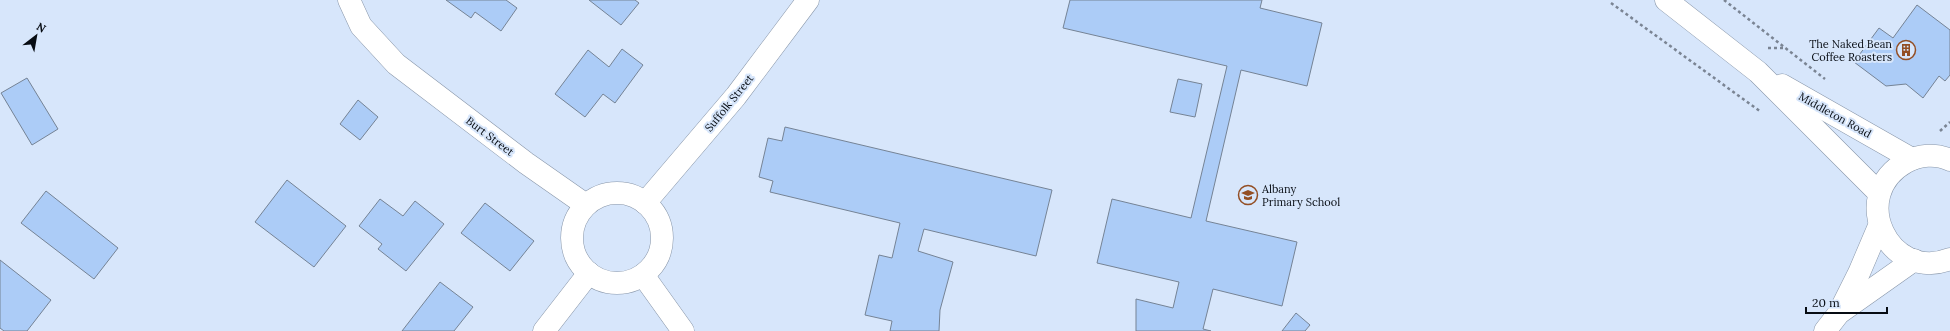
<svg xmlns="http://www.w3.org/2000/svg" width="1950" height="331" viewBox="0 0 1950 331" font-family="Lora,serif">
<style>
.building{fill:#acccf7;stroke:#758395}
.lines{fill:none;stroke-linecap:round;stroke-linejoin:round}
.minor-casing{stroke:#8896a9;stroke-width:23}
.secondary-casing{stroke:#8896a9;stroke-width:23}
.path{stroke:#7a8493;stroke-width:2.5;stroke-dasharray:3 3;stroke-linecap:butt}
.minor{stroke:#fff;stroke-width:22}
.secondary{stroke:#fff;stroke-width:22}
.labels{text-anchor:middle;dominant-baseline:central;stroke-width:4;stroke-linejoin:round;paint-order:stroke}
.poi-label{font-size:11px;fill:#070c13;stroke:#d7e6fb;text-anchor:end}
.street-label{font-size:11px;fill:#070c13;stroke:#d7e6fb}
</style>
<rect width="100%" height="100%" fill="#d7e6fb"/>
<g class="building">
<polygon points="446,0 506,0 517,8 501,31 475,12 471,18"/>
<polygon points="589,0 635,0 639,3 621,25"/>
<polygon points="1070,0 1262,0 1260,8 1322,23 1307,86 1241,70 1206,221 1297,242 1282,306 1213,289 1203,329 1211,331 1136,331 1136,299 1173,308 1179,282 1097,263 1112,199 1191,218 1227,66 1063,28"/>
<polygon points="1917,5 1950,30 1950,75 1945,81 1939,76 1923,98 1906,84 1886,86 1854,62 1879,28 1893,38"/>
<polygon points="622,49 643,65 615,103 603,94 585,117 555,94 588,50 609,67"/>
<polygon points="27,78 58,129 32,145 1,93"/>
<polygon points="1178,79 1202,84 1195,117 1170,112"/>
<polygon points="358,100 378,117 360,140 340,124"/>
<polygon points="785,127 1052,190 1036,256 924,229 918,251 953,262 940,310 939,331 890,331 892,321 865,315 879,255 892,258 900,223 770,192 773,181 759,177 768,138 782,141"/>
<polygon points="287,180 346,226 314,267 255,222"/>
<polygon points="46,191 118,248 94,279 21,223"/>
<polygon points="380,199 403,216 415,201 444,224 406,271 378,249 382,244 359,226"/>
<polygon points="485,203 534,241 510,271 461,233"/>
<polygon points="0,260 51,300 27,331 4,331 0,328"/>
<polygon points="440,282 473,307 454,331 402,331"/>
<polygon points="1296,313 1310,325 1305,331 1282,331"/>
</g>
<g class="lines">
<g class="minor-casing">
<g id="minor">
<polyline points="349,0 361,26 396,64 526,163 586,205"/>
<circle cx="617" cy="238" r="45"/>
<polyline points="645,203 736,96 808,0"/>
<polyline points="643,275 683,331"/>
<polyline points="1841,309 1859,273 1879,226"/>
<polyline points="544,331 589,273"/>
<polyline points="1825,331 1839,313 1914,260"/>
</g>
</g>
<g class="secondary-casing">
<g id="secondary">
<polyline points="1666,0 1758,72 1879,193"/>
<polyline points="1782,85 1912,159"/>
<path d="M1950 160C1936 153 1919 155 1906 162 1847 195 1889 283 1950 259"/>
</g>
</g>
<g class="path">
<polyline points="1724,0 1825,79"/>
<polyline points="1611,3 1761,112"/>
<polyline points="1768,48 1785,48"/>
<polyline points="1940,131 1950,122"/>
</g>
<use href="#minor" class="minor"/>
<use href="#secondary" class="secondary"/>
</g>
<defs>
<g id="building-ring" transform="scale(1)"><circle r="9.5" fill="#d7e6fb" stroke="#934e24" stroke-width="1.5"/><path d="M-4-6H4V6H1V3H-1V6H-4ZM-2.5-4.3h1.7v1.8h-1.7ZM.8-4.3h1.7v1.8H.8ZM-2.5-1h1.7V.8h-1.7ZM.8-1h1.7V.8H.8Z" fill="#934e24"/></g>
<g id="school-ring" transform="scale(1)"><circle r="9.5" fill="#d7e6fb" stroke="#934e24" stroke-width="1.5"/><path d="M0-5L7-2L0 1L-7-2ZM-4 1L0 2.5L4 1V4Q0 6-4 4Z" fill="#934e24"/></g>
</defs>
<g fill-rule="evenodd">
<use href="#building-ring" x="1906" y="50"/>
<use href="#school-ring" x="1248" y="195"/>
</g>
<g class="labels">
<g class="poi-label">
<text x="1892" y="44">The Naked Bean<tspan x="1892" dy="13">Coffee Roasters</tspan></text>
<text x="1262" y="189" text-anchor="start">Albany<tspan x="1262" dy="13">Primary School</tspan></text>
</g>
<g class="street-label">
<text transform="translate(729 103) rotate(-51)">Suffolk Street</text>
<text transform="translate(1835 115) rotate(29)">Middleton Road</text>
<text transform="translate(490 136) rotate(37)">Burt Street</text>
</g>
</g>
<g transform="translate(36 36) rotate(31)" stroke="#d7e6fb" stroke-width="3" paint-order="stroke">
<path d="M0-3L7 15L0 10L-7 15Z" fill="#070c13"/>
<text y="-6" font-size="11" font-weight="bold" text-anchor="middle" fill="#070c13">N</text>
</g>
<path d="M1806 307v6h81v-6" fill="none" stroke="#070c13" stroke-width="2"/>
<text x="1812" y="307" font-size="12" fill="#070c13" stroke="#d7e6fb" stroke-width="3" paint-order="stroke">20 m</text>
</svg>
